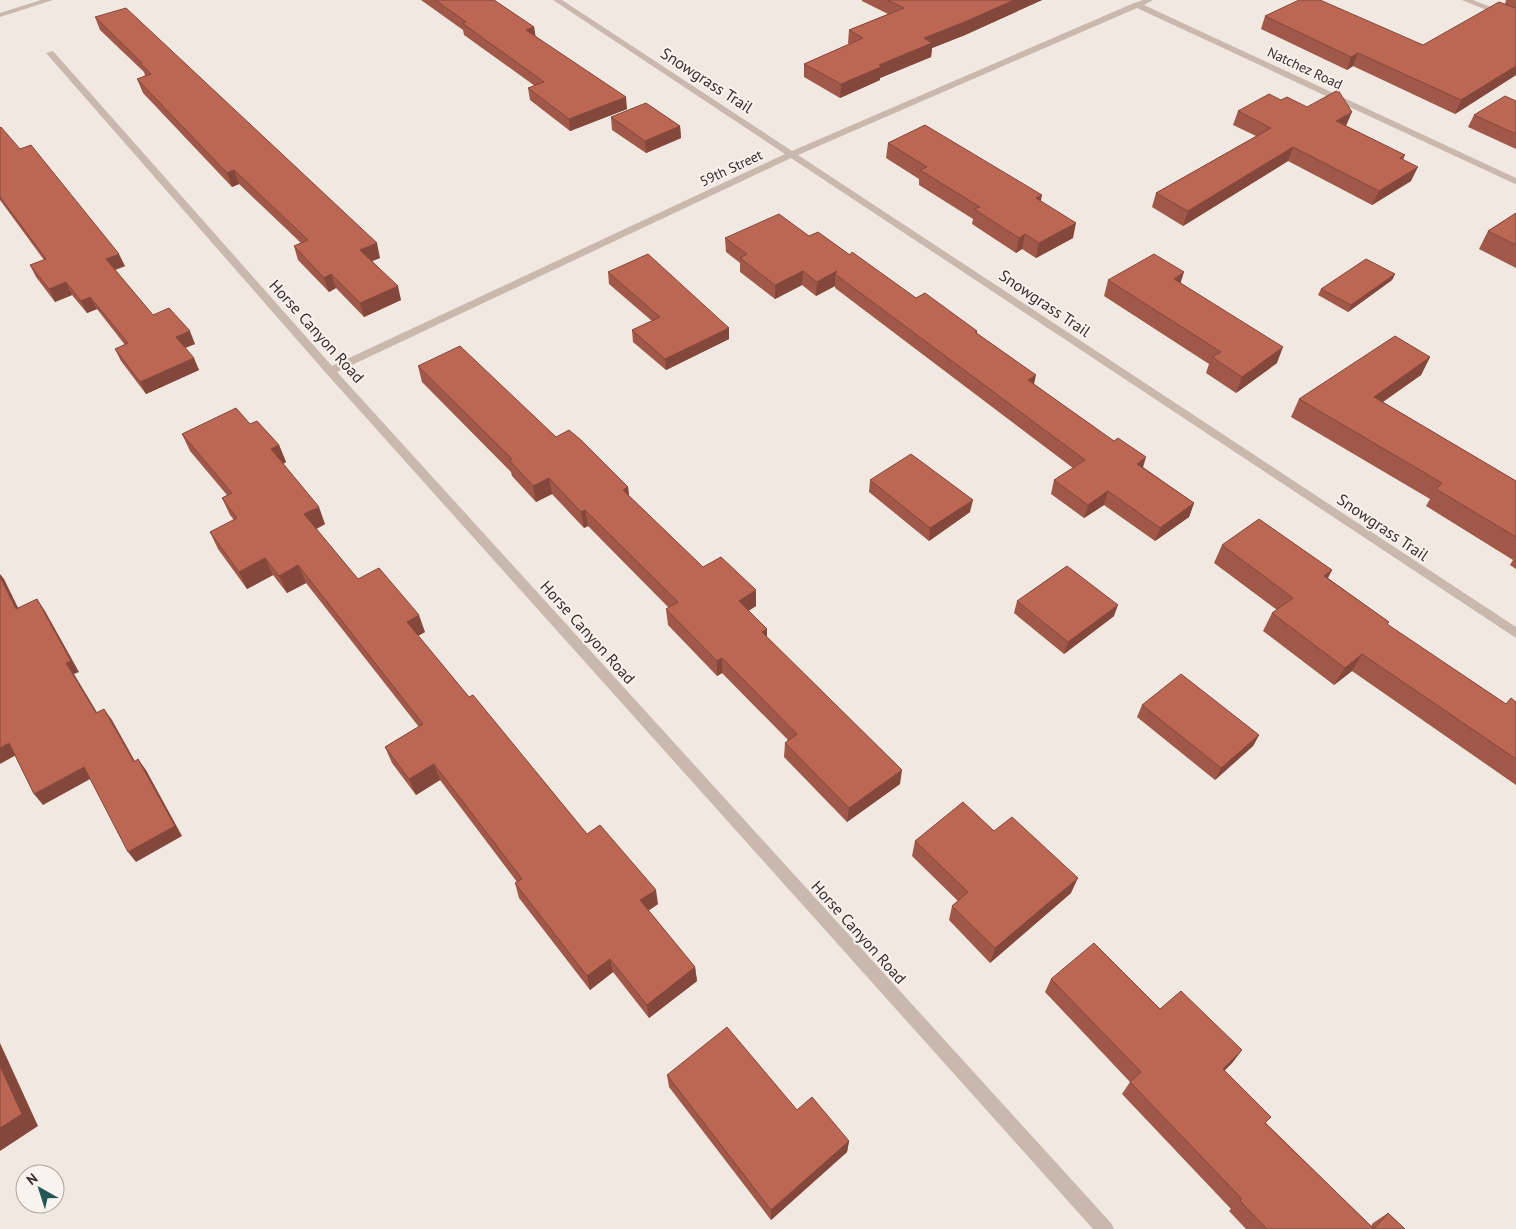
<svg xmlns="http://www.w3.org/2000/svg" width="1516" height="1229" viewBox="0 0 1516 1229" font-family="'PT Sans',sans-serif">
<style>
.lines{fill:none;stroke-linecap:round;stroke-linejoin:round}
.minor{fill:#c9b8ad;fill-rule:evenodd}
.wall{fill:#a25848}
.shaded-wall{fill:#84473b}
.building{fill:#bc6654;stroke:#84473b}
.labels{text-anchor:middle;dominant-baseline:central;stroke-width:4;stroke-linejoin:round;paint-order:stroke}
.far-street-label{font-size:14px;fill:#382e2b;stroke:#f9f2ed}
.street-label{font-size:16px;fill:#382e2b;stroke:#f9f2ed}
</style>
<rect width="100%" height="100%" fill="#f1e8e1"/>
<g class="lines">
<g class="minor">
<polygon points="41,0 53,0 0,17 0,13"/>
<polygon points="553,0 562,0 792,151 1134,3 1143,0 1153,0 1144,5 1516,178 1516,184 1513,183 1137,8 798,155 1516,627 1516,638 791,158 337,372 1111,1223 1114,1229 1093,1229 326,373 46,53 53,51 332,366 785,154"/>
<polygon points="1462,0 1473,0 1516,17 1516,22"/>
</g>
</g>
<g class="wall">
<polygon points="421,0 494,0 534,27 535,36 627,109 570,131 530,100 528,88 535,86 464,35 463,30"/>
<polygon points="862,0 1042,0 965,35 932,48 931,57 880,78 880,80 840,98 804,77 804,64 849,44 848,43 849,30 888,14 862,1"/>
<polygon points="1506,0 1516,0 1516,75 1455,114 1353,66 1347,70 1261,29 1265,16 1423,45 1505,4"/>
<polygon points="95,17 380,258 372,261 401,300 364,317 336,288 329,292 298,260 294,246 301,243 239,184 232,187 143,93 137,79 145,76 144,72 100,30"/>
<polygon points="1281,100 1307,107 1405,155 1403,160 1411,181 1372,205 1288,161 1183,226 1152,207 1156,193 1256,136 1233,125 1238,111"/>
<polygon points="1516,101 1516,149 1468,127 1474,115"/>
<polygon points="611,117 680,126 681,138 646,153 612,130"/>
<polygon points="0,128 125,266 115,270 153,315 195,344 185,348 199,370 146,394 121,361 115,349 125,345 97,309 87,313 72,295 55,302 36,277 30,265 44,260 0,200"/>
<polygon points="888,143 1041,201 1073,238 1036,258 1022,249 1016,253 972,224 973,219 919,185 919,179 886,158"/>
<polygon points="1516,213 1516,268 1479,249 1488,231"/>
<polygon points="809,236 850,255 916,298 977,331 977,333 1034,384 1143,467 1194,503 1189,517 1155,541 1104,505 1084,518 1051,494 1054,480 1073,468 835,288 835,286 816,296 802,285 775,299 740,272 740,263 726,252 725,238"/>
<polygon points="608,272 729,328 729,339 666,370 633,342 632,330 652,321 609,284"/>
<polygon points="1395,274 1392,280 1348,312 1318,295 1321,289"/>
<polygon points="1108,280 1181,283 1277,363 1236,393 1206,373 1209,364 1104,296"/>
<polygon points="1430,357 1421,375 1383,402 1516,481 1516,569 1510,565 1513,560 1426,506 1430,499 1291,417 1299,399"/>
<polygon points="418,366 556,437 628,487 629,496 703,567 756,606 748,611 767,629 767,637 900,784 847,822 784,757 785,743 788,740 722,673 717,676 668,625 666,609 669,608 588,526 584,528 552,494 536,502 512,476 511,472 422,382"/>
<polygon points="250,424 279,445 286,462 283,464 325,524 316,529 358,579 425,632 418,636 469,697 587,834 658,904 648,911 695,967 697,981 649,1018 613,972 590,990 519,898 515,883 517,882 440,780 416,795 392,763 385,747 419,727 306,583 287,593 273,575 247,589 218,549 210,532 234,520 230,515 222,498 227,495 190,451 182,434"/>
<polygon points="870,480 970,512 929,541 869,492"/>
<polygon points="1222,545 1332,570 1328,578 1389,622 1387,625 1506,704 1516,702 1516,785 1352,671 1334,685 1263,631 1272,613 1277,610 1214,563"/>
<polygon points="1017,601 1114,616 1064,654 1014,613"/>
<polygon points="1142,705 1259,735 1253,746 1215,780 1137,717"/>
<polygon points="994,831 1071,893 990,963 949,920 952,906 958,901 912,856 915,841"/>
<polygon points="1051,979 1160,1009 1242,1050 1232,1063 1224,1071 1266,1123 1371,1226 1373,1223 1388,1213 1405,1229 1246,1229 1229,1211 1231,1209 1122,1094 1130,1082 1045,992"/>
<polygon points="667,1075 849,1141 847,1152 771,1220 669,1087"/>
</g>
<g class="shaded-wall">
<polygon points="1014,0 1042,0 965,35 932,48 931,57 880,78 880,80 840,98 841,84 879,65 924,38"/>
<polygon points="534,27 536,39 526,30"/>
<polygon points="1358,53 1353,66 1347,70 1351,57"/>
<polygon points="1516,66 1516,75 1455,114 1461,100"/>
<polygon points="626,97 627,109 570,131 569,119"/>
<polygon points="1352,112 1346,126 1336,121"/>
<polygon points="680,126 681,138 646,153 645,141"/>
<polygon points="1293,147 1288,161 1183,226 1188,211"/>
<polygon points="1418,167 1411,181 1372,205 1379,191"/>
<polygon points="234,170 239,184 232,187 227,173"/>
<polygon points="1042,195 1039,210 1036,198"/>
<polygon points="1076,223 1073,238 1036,258 1039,243"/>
<polygon points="1025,234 1022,249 1016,253 1019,238"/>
<polygon points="377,243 380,258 364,264 360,250"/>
<polygon points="119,254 125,266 112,271 106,259"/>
<polygon points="803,271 802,285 775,299 775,285"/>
<polygon points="837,271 835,274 835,286 816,296 817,282"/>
<polygon points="1184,272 1179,288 1174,279"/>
<polygon points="331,274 336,288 329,292 324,278"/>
<polygon points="1395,274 1392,280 1348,312 1351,305"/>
<polygon points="66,282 72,295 55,302 49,289"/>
<polygon points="398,286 401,300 364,317 360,303"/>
<polygon points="90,297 97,309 87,313 81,301"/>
<polygon points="729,328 729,339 666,370 665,359"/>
<polygon points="190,331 195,344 182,349 176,337"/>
<polygon points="1283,347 1277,363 1236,393 1242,377"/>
<polygon points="1430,357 1421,375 1365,414 1374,397"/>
<polygon points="194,358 199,370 146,394 140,382"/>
<polygon points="1036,375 1033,389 1028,380"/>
<polygon points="279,445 286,462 278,467 271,449"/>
<polygon points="1146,457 1142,471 1137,464"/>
<polygon points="549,478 552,494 536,502 533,486"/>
<polygon points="628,487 630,503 623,490"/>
<polygon points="1108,491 1104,505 1084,518 1088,505"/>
<polygon points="973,500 970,512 929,541 930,528"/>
<polygon points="1194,503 1189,517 1155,541 1160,528"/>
<polygon points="319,507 325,524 311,532 304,514"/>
<polygon points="585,510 588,526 584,528 581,512"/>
<polygon points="265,558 273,575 247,589 239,572"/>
<polygon points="298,565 306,583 287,593 279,576"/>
<polygon points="1332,570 1322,588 1324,576"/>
<polygon points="0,574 4,579 24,620 16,609 0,577"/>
<polygon points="756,590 756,606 739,617 739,601"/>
<polygon points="37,599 45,611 79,672 74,674 104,724 96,713 66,663"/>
<polygon points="1118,605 1114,616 1064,654 1068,642"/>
<polygon points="419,615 425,632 412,639 407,622"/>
<polygon points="767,629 767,644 762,632"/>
<polygon points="1362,654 1352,671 1334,685 1345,668"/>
<polygon points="722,658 722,673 717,676 717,661"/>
<polygon points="104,709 112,720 141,772 134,762"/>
<polygon points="1259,735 1253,746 1215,780 1221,768"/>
<polygon points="9,743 18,754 0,764 0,748"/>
<polygon points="138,759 146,770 182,836 136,862 128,852"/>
<polygon points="434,764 440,780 416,795 409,779"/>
<polygon points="84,767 92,778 43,805 34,794"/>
<polygon points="902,770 900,784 847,822 849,808"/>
<polygon points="1078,878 1071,893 990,963 995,948"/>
<polygon points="656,890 658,904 642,915 640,900"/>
<polygon points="610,959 613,972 590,990 587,976"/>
<polygon points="695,967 697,981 649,1018 647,1005"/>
<polygon points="0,1043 38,1126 0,1151"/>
<polygon points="1242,1050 1232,1063 1213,1082 1223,1069"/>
<polygon points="849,1141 847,1152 771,1220 771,1210"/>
</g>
<g class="building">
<polygon points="435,0 494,0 534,27 526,30 626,97 569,119 528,88 544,82 462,23 466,22"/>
<polygon points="887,0 1014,0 967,21 924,38 932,43 879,65 881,67 841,84 804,64 863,38 849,30 904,8"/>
<polygon points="1299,0 1320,0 1423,45 1499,2 1516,8 1516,66 1461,100 1358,53 1351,57 1265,16"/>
<polygon points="126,8 377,243 360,250 398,286 360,303 331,274 324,278 294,246 308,240 234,170 227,173 137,79 151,74 140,63 142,63 95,17"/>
<polygon points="1338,90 1352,112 1336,121 1405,155 1400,158 1418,167 1379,191 1293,147 1188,211 1156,193 1271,128 1238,111 1269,94 1281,100 1287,97 1307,107"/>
<polygon points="1505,96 1516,101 1516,134 1474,115"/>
<polygon points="646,103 680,126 645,141 611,117"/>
<polygon points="925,125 1042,195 1036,198 1076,223 1039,243 1025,234 1019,238 974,209 980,207 920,170 927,167 888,143"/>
<polygon points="1,127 20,149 31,145 119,254 106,259 153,315 169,308 190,331 176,337 194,358 140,382 115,349 128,343 90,297 81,301 66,282 49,289 30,265 46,259 0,197 0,128"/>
<polygon points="1516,213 1516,245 1488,231"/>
<polygon points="779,214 809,236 818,232 850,255 852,252 916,298 925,293 977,331 975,332 1036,375 1028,380 1114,441 1118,438 1146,457 1137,464 1194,503 1160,528 1108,491 1088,505 1054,480 1085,460 835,274 837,271 817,282 803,271 775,285 740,258 747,254 725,238"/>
<polygon points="648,254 729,328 665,359 632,330 660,317 608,272"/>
<polygon points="1154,254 1184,272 1174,279 1283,347 1242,377 1212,357 1221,352 1108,280"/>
<polygon points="1366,259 1395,274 1351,305 1321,289"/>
<polygon points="1395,336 1430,357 1374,397 1516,481 1516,537 1436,489 1442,483 1299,399"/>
<polygon points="460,346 556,437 569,430 581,440 628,487 623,490 703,567 721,557 756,590 739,601 767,629 762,632 902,770 849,808 785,743 797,734 722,658 717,661 666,609 678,602 585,510 581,512 549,478 533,486 509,460 512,459 418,366"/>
<polygon points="236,408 250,424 257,421 279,445 271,449 319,507 304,514 358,579 379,568 419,615 407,622 469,697 473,695 587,834 600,825 656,890 640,900 695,967 647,1005 610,959 587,976 515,883 522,879 434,764 409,779 385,747 423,724 298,565 279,576 265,558 239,572 210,532 237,518 222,498 232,493 182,434"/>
<polygon points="911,454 973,500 930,528 870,480"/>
<polygon points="1259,519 1332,570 1324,576 1389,622 1387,624 1506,704 1511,698 1516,702 1516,759 1362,654 1345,668 1272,613 1293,598 1222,545"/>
<polygon points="1067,566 1118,605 1068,642 1017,601"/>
<polygon points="0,577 16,609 37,599 71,661 66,663 96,713 104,709 134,762 138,759 175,826 128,852 84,767 34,794 9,743 0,748"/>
<polygon points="1181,674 1259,735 1221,768 1142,705"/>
<polygon points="963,802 994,831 1012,817 1078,878 995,948 952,906 968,892 915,841"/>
<polygon points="1094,943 1160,1009 1181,991 1242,1050 1223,1069 1271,1117 1265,1123 1374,1229 1388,1213 1405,1229 1267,1229 1240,1201 1242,1199 1130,1082 1141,1072 1051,979"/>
<polygon points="727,1027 797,1110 812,1097 849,1141 771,1210 667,1075"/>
<polygon points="0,1066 22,1114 0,1128"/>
</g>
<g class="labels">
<g class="far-street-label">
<text transform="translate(1305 68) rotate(25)">Natchez Road</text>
<text transform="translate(731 168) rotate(-25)">59th Street</text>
</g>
<g class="street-label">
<text transform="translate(707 80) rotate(33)">Snowgrass Trail</text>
<text transform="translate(1045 303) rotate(34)">Snowgrass Trail</text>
<text transform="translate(317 331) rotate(48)">Horse Canyon Road</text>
<text transform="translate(1383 527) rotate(34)">Snowgrass Trail</text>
<text transform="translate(588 632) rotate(48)">Horse Canyon Road</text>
<text transform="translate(859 932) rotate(48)">Horse Canyon Road</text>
</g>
</g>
<g transform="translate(40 1189) rotate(321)"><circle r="24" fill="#f9f2ed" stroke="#aca49f"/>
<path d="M0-4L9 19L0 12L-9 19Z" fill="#245656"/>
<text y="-8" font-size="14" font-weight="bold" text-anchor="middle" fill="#382e2b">N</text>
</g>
</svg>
